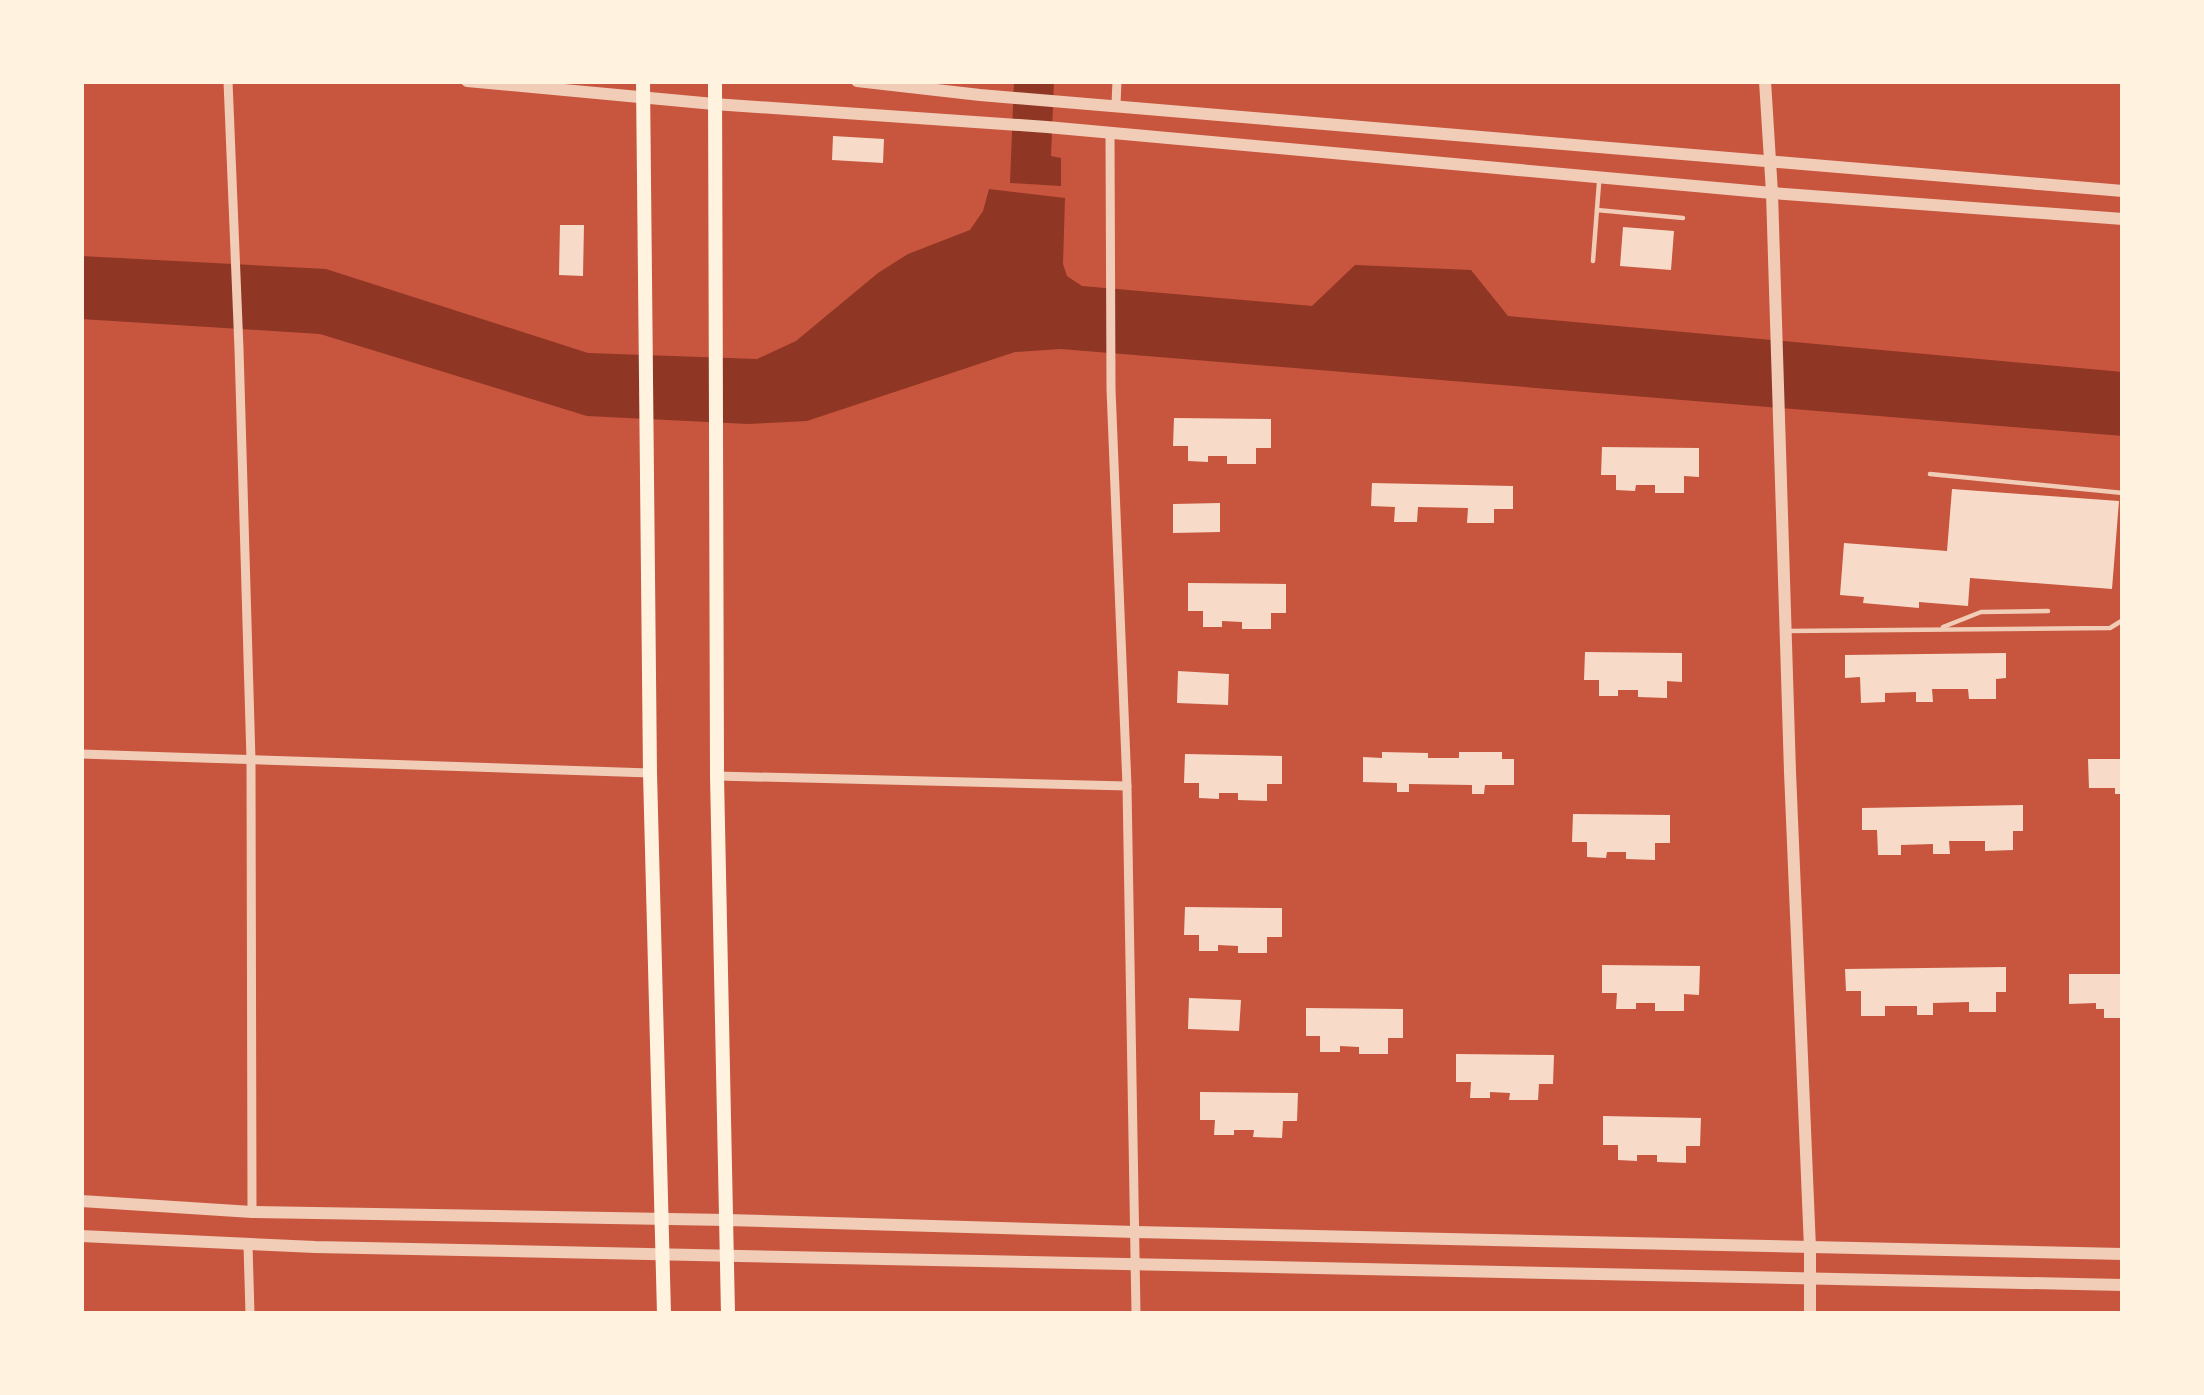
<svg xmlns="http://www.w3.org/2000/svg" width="2204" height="1395" viewBox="0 0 2204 1395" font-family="Commissioner,sans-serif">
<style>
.water{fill:#8f3625}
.building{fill:#f7dbc8}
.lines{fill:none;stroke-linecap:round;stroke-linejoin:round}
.service{stroke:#f1ccb7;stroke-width:4.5}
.minor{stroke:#f1ccb7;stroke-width:9}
.tertiary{stroke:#f1ccb7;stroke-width:12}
.secondary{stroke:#fff3e0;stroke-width:14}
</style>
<rect width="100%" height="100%" fill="#c8553d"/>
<g class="water">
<polygon points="1014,81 1054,81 1051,156 1061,158 1061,186 1010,183"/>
<polygon points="989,189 1065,198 1063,264 1067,276 1082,286 1312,306 1355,265 1471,270 1508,316 2123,372 2123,436 1061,349 1015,352 807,421 748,424 587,416 320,334 81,319 81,256 326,269 588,353 757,359 796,341 878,273 908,254 970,230 983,211"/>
</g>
<g class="building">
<polygon points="833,136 884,139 883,163 832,160"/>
<polygon points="560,225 584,225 583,276 559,275"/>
<polygon points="1623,227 1674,231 1671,270 1620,266"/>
<polygon points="1174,418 1271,419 1271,448 1256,448 1256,464 1227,464 1227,456 1208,456 1208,462 1188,461 1188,446 1173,446"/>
<polygon points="1602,447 1699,448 1699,477 1684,476 1684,493 1655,493 1655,485 1636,485 1635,491 1616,490 1616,475 1601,475"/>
<polygon points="1372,483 1513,486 1513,509 1494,509 1494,523 1467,523 1468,508 1418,507 1417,522 1394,522 1395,507 1371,506"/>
<polygon points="1952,489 2119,501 2112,589 1970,578 1968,606 1919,602 1919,608 1863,603 1864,597 1840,595 1844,543 1947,551"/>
<polygon points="1220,503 1220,532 1173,533 1173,504"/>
<polygon points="1188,583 1286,584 1286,613 1271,613 1271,629 1242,629 1242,622 1222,621 1222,627 1203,627 1203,611 1188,611"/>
<polygon points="1585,652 1682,653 1682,682 1667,681 1667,698 1638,697 1638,690 1618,690 1618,696 1599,696 1599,680 1584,680"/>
<polygon points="2006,653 2006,678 1996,679 1996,699 1969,699 1968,689 1932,689 1933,702 1916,702 1916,692 1885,693 1885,702 1861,703 1860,677 1845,678 1845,655"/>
<polygon points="1178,671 1229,674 1228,705 1177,703"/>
<polygon points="1382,752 1428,753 1428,758 1459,758 1459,752 1502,752 1502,759 1514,759 1514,785 1485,785 1484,794 1472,794 1472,785 1409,784 1409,792 1397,792 1397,783 1363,782 1363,757 1382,758"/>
<polygon points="1185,754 1282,756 1282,784 1267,784 1267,801 1238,800 1238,793 1219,793 1219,799 1199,798 1199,783 1184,783"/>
<polygon points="2088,759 2123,759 2123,794 2115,794 2115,788 2089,788"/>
<polygon points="2023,805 2023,831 2013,831 2013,850 1985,851 1985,841 1949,841 1950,854 1933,854 1933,844 1901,845 1901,855 1878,855 1877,830 1862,830 1862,808"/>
<polygon points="1573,814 1670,815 1670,843 1655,843 1655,860 1626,859 1626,852 1607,852 1606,858 1587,857 1587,842 1572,842"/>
<polygon points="1185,907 1282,908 1282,937 1267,937 1267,953 1238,953 1238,946 1218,945 1218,951 1199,951 1199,935 1184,935"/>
<polygon points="1602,965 1700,966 1699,995 1684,994 1684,1011 1655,1011 1655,1003 1636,1003 1636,1009 1616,1009 1617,993 1602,993"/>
<polygon points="2006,967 2006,992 1996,992 1996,1012 1969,1012 1969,1002 1933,1003 1933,1015 1917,1015 1917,1006 1885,1006 1885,1016 1861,1016 1861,991 1846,991 1845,969"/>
<polygon points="2069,974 2123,974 2123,1018 2104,1018 2104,1009 2096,1009 2096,1003 2069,1004"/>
<polygon points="1189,998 1241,1000 1239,1031 1188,1029"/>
<polygon points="1306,1008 1403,1009 1403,1038 1388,1038 1388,1054 1359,1054 1359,1047 1340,1046 1340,1052 1320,1052 1320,1036 1306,1036"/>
<polygon points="1456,1054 1554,1055 1553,1084 1539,1084 1538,1100 1509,1100 1510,1093 1490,1092 1490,1098 1470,1098 1471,1082 1456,1082"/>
<polygon points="1200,1092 1298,1093 1297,1121 1283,1121 1282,1138 1253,1137 1254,1130 1234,1130 1234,1135 1214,1135 1215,1120 1200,1120"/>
<polygon points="1603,1116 1701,1118 1700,1146 1686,1146 1686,1163 1657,1162 1657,1155 1637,1155 1637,1161 1618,1160 1618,1145 1603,1145"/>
</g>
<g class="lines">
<g class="service">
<polyline points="1597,210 1683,218"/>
<polyline points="1593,261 1599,183"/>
<polyline points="1930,474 2123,493"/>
<polyline points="1943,627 1981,612 2048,611"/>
<polyline points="1787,631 2110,628 2123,620"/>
</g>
<g class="minor">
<polyline points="228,81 239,349 251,760 252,1212"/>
<polyline points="1116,104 1117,81"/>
<polyline points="1110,133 1111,389 1127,786 1136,1314"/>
<polyline points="81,754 650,773"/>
<polyline points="717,776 1127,786"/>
<polyline points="248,1245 250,1314"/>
</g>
<g class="tertiary">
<polyline points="467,81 714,104 1047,127 1772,193 2123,219"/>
<polyline points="857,81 980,95 2123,191"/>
<polyline points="1765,81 1772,193 1790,772 1810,1248 1810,1314"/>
<polyline points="81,1201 252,1212 727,1220 1135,1232 2123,1254"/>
<polyline points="81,1236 315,1247 2123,1285"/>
</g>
<g class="secondary">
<polyline points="643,81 650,773 664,1314"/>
<polyline points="715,81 717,776 728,1314"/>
</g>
</g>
<rect width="2204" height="1395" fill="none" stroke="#fff3e0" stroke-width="168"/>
</svg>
